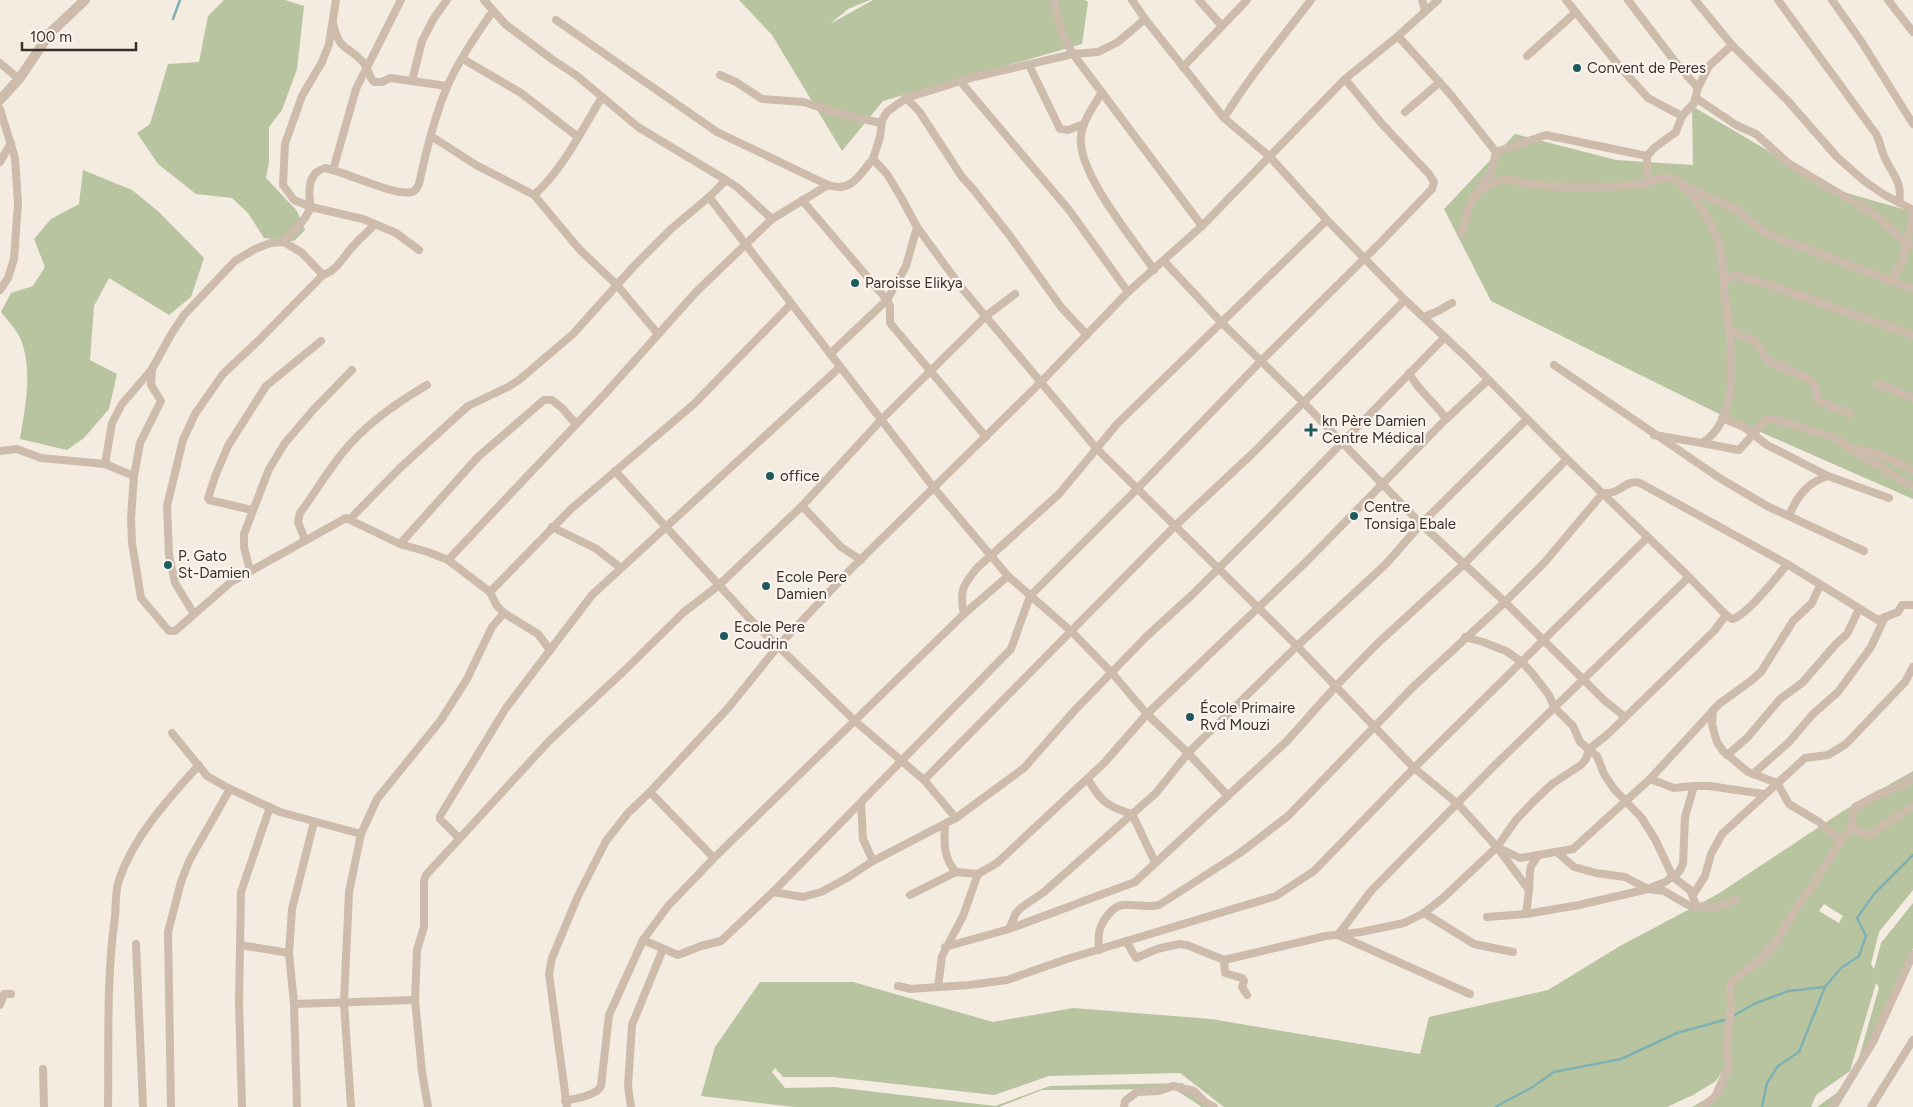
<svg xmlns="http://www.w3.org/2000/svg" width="1913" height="1107" viewBox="0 0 1913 1107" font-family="Figtree,sans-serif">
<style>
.green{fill:#b8c4a0;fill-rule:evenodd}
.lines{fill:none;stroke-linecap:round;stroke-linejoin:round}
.stream{stroke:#7fb0b2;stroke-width:2.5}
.minor{stroke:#cdbbac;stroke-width:8}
.tertiary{stroke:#cdbbac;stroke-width:10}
.poi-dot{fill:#1f5a5e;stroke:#fbf5ee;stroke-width:2}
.labels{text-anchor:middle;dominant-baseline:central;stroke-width:4.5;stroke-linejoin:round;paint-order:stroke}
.poi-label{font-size:15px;fill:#3b302b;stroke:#fbf5ee;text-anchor:start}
</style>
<rect width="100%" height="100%" fill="#f4ebe1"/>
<g class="green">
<polygon points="224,0 285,0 304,6 297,69 282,110 269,127 269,162 266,178 297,211 305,230 294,241 264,238 248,213 232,198 196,194 158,164 137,133 150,124 168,64 199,62 208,16"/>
<polygon points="739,0 870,0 848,9 830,24 873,0 1085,0 1088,2 1082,44 883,101 842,151 772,35"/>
<polygon points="1692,106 1833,189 1913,212 1913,499 1715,412 1491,301 1444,209 1515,134 1616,160 1693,165"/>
<path d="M83 170 132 190 159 212 204 258 191 297 169 315 109 278 94 306 90 360 117 374 109 409 84 438 67 450 20 439C25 407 33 372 21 340 17 330 7 320 1 312L11 293 33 286 45 267 34 239 51 219 79 204Z"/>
<path d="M1913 771V890L1879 932 1871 964 1874 969 1881 943 1913 903V948L1858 1074 1838 1107H1817L1852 1082 1879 988 1876 983 1850 1071 1816 1095 1811 1107H1692L1718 1092 1730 1074 1727 1065 1716 1081 1693 1095 1667 1107H1224L1180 1073 1049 1076 994 1095 833 1077H783L775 1068 772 1072 785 1088 834 1087 995 1106 1050 1086 1182 1083 1212 1107H1202L1174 1089 1042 1090 999 1107H794L701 1096 715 1047 760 982H853L993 1022 1073 1008 1211 1019 1420 1054 1429 1017 1548 990 1620 946 1718 894 1843 811ZM1824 904 1843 916 1839 923 1819 911Z"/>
</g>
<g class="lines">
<g class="stream">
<polyline points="173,19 180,0"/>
<polyline points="1733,1016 1754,1004 1788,991 1825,987"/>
<polyline points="1495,1107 1531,1088 1554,1072 1621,1059 1677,1033 1728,1019"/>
<polyline points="1762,1107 1767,1083 1778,1066 1799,1052 1825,987 1841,968 1859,956 1866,936 1857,918 1875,893 1913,855"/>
</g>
<g class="minor">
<polyline points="484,0 505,24 553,60 576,75 638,127 726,180 737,187 772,219"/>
<polyline points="1053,0 1063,36 1073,54 1202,226"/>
<path d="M1132 0 1145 19 1224 118 1270 157 1327 220 1405 300 1467 358 1567 459 1689 577 1726 615 1732 619C1745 617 1778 576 1787 564"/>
<polyline points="1199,0 1221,25"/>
<polyline points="1422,0 1425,10"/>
<polyline points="1628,0 1676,63 1698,88"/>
<polyline points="1695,0 1732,45 1787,100 1837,157 1863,180 1883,194 1913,210"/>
<path d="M1778 0 1876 134C1880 141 1881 149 1884 156 1892 175 1903 181 1899 203"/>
<polyline points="1832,0 1861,41 1913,124"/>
<polyline points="1888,0 1913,32"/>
<polyline points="1145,19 1118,42 1098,52 1073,54 974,77 906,98 887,112 882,120 880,137 873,159 887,174 902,199 917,227 961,287 1096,448 1297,646 1414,768 1458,804 1497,847 1529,890"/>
<polyline points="556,20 717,132 828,185"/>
<path d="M333 23C339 50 345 44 362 61 368 67 368 76 374 82H382L390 78 447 86"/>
<polyline points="1398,36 1451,95 1496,152 1546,135 1647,156"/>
<polyline points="1527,56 1576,12"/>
<polyline points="463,59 521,93 578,137"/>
<polyline points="0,63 19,79"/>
<polyline points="1029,65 1060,129 1068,130 1084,124"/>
<polyline points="1183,67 1247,0"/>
<polyline points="720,75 736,82 762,99 804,102 836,113 881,123"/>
<polyline points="412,81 422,41 434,18 447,0"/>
<polyline points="960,81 1069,210 1128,292"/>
<path d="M1102 92C1094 106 1082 121 1081 137 1077 173 1134 240 1154 270"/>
<polyline points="906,98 919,111 962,177 973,189 1010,236 1061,307 1087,335"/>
<polyline points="1696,98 1736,125 1756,134 1788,163 1877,216 1907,244 1913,245"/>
<polyline points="0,109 15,158 18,204 14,259 8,278 0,290"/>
<polyline points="1405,112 1440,82"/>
<polyline points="1682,116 1694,103 1698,88 1709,66 1732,45"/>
<path d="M1224 118C1250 76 1281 39 1311 0"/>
<polyline points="431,136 476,165 534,195 580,250 616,284 658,334"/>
<polyline points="0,162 11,143"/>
<polyline points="333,170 356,89 401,0"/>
<path d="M1648 183C1656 180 1665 176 1674 179 1691 187 1714 226 1719 244 1724 263 1723 284 1726 304 1731 344 1743 418 1702 443L1654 435"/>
<polyline points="1682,186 1696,190 1707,197 1733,207 1765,233 1913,289"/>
<path d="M534 195C563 169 582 130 602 97"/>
<path d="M1474 195C1485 187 1494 180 1508 179 1553 190 1603 189 1648 183L1647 156 1654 148 1676 132 1682 116 1648 98 1620 67 1566 0"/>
<polyline points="709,197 934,488 1008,576 1072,632 1112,673 1147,714 1188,753 1228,796"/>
<polyline points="802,200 887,300 890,306 890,323 986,437"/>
<polyline points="1461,234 1470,204 1492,170 1496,152"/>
<polyline points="284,242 305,218 311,207 294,200 283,185 285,144 302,96 322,62 329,44 336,0"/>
<path d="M419 250 396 233 363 219 311 207C308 192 307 173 325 168 346 172 394 196 411 192 416 191 417 188 419 184 426 151 434 118 447 87 457 64 478 32 493 11"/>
<polyline points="1164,261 1221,322 1302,401 1421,524 1505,602 1604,700 1625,717"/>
<polyline points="1724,278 1738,276 1763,283 1913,335"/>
<polyline points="1891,281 1903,260 1913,213"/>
<polyline points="1424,317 1438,311 1452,303"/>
<polyline points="1730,330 1757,342 1768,361 1809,379 1813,383 1819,401 1850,414"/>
<polyline points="830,354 887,300 906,266 917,227"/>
<polyline points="1554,365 1721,479 1767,506 1864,551"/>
<polyline points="152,369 151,385 161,401 140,443 134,476 131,518 132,543 141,598 169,631 175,631 231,582 346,518 400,544 428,552 448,560 490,592 497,606 504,613 538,634 550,650"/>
<path d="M1409 373C1418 391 1435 402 1446 419"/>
<polyline points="1878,384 1913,398"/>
<polyline points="1722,418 1744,427 1767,445 1828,476 1889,498"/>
<polyline points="1702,443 1739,450 1766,420 1774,419 1836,438 1847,447 1913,487"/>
<polyline points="1852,448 1878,454 1913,470"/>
<polyline points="0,451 17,449 41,458 105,464 134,476"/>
<path d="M105 464 112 423 122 404 152 369 172 333 184 315 235 261 255 249 271 243 284 242 302 253 323 275C338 270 344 255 355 244 361 237 368 232 374 225"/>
<polyline points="615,471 749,618 855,721 924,780 956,818"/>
<polyline points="802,506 841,547 861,560"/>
<polyline points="252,510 209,500 208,498 216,474 228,446 266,386 321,341"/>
<path d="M1789 516C1797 496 1808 482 1828 476"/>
<polyline points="350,519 400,468 468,406 508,387 519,380 573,334 634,266 671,229 709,197 726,180"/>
<polyline points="552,527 595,548 621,568"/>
<path d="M305 540 298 522 300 513C314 494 326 474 340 456 363 426 395 404 427 385"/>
<polyline points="400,544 478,457 544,400 552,400 562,408 576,424"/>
<path d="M448 560 604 395 696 292 772 219 828 185C852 193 859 175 873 159"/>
<polyline points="250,571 244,547 244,534 269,469 285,443 314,409 352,370"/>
<polyline points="490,592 571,509 694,404 791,304"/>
<polyline points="194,614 175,583 169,555 167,506 183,440 195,414 223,374 258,341 323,275"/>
<path d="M964 614C959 591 963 585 977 568L1059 494 1117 424 1327 220"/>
<polyline points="1465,637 1483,642 1506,651 1522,662 1532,673 1549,695 1554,707 1573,726 1580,742 1597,756 1604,774 1614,789 1641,817 1655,839 1673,877 1690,890 1697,907"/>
<polyline points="1713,710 1712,724 1714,732 1717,742 1723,751 1748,772 1777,783 1789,804 1819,822 1841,841"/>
<polyline points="172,733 207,776 230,789 280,812 361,834"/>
<polyline points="1727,755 1747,738 1780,699 1802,683 1836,644 1847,634 1859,609"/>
<polyline points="1753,774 1789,742 1813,714 1838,692 1871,647 1885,617"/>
<path d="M1088 779C1100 801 1108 807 1132 814L1155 862"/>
<polyline points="1650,779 1719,704 1752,680 1761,672 1793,621 1812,603 1820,585"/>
<polyline points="924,780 1175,526 1252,454 1405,300"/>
<polyline points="650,792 714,858"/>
<polyline points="861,803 863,839 873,861"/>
<path d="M945 824C944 842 943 858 956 872"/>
<polyline points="1852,828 1861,831 1865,835 1869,835 1913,806"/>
<polyline points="459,838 440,819 440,816 506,708 592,595 840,367"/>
<polyline points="1501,849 1520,858 1573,849 1650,779 1674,788 1694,786 1709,786 1764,794"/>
<polyline points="1557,852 1574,867 1596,873 1625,877 1648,889 1664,891 1688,905 1713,908 1737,899"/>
<polyline points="773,892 803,897 821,892 847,878 873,861 956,818 1024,768 1075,710 1147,636 1192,595 1262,525 1445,337"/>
<polyline points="910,895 956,872 978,874 997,863 1105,762 1147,714 1308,560 1444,421 1488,380"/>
<polyline points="1693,895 1705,876 1711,854 1722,834 1805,758 1828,755 1846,744 1905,682 1913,667"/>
<polyline points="1424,913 1474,944 1513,952"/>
<polyline points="1526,914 1529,890 1530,871 1531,866 1538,856"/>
<polyline points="1487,917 1526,914 1579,905 1648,889 1665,882 1679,872 1683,864 1685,817 1694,786"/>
<polyline points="1009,929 1016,913 1022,907 1044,892 1156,793 1188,753 1297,646 1386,564 1421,524 1527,419"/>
<polyline points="643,940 678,955 701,946 721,941 773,892 1011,649 1030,596 1137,489 1261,361 1380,243 1432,189 1434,182 1429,174 1382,124 1345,79"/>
<polyline points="1126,941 1136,958 1157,949 1179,944 1187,945 1224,960 1326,936 1361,932 1404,923 1424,913 1443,898 1497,847 1516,820 1533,802 1552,784 1581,765 1586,759 1589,749 1607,735 1714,631 1726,615"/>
<polyline points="136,944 143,1107"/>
<polyline points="240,945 289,953"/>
<polyline points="945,947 1009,929 1135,882 1287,741 1336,686 1377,644 1464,564 1567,459"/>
<path d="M1099 950C1099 945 1098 939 1099 934 1100 923 1112 906 1123 905 1136 904 1147 908 1159 905L1240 853 1288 816 1413 687 1505 602 1544 563 1603 493C1607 493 1612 493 1616 491 1624 487 1630 480 1640 483L1787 564 1878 620 1898 612 1902 605H1913"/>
<polyline points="1224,960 1225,973 1242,978 1244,981 1242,987 1247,995"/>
<polyline points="898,986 911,989 924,988 969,985 1007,980 1067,959 1276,896 1314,871 1414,768 1648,537"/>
<polyline points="938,987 942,956 963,916 978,874"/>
<polyline points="1470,994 1338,935 1371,891 1493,767 1689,577"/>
<polyline points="294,1004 415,1000"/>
<polyline points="0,1005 4,994 11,994"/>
<polyline points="43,1069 44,1107"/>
<path d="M565 1101C576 1098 596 1096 601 1086L609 1015 643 940 668 906 714 858 964 614 1008 576"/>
<path d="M108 1107C109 1044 106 980 115 917 116 906 115 891 119 880 134 836 169 798 199 765"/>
<polyline points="171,1107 168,932 181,882 189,861 230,789"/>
<polyline points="242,1107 239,1003 241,892 270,807"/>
<polyline points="297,1107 294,1004 289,953 292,909 314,822"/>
<polyline points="351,1107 344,1002 349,892 361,834 377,799 441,720 467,679 492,627 504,613"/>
<polyline points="428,1107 422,1072 415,1000 417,950 424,927 424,881 426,875 550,740 625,670 684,612 718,586 802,506 882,419 986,316 1015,294"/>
<polyline points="567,1107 549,974 552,958 578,896 606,841 628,813 650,792 729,707 779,645 851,569 1040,383 1128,292 1202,226 1345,79 1398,36 1438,0"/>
<polyline points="631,1107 628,1086 632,1025 663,949"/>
<polyline points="1124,1107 1125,1101 1137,1092 1159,1091 1173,1086 1194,1091 1205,1102 1214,1107"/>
<polyline points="1702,1107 1715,1097 1730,1064 1726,1049 1731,1006 1730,983 1760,960 1775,944 1793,913 1813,885 1841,841 1852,828 1853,811 1855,807 1879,794 1901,786 1913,778"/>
<polyline points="1833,1107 1873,1042 1913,954"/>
<polyline points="1871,1107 1913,1040"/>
</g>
<polyline class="tertiary" points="0,100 19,79 51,32 85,0"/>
</g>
<g class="poi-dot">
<circle cx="1577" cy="68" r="5"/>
<circle cx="855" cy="283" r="5"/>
<path d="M1308.5 422.5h5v5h5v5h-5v5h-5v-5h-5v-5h5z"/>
<circle cx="770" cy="476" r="5"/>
<circle cx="1354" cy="516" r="5"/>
<circle cx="168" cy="565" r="5"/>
<circle cx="766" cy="586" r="5"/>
<circle cx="724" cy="636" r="5"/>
<circle cx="1190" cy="717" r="5"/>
</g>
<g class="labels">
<g class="poi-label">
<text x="1587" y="68">Convent de Peres</text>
<text x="865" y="283">Paroisse Elikya</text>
<text x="1322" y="421">kn Père Damien<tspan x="1322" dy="17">Centre Médical</tspan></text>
<text x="780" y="476">office</text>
<text x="1364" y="507">Centre<tspan x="1364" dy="17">Tonsiga Ebale</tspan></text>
<text x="178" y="556">P. Gato<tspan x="178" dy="17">St-Damien</tspan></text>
<text x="776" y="577">Ecole Pere<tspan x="776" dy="17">Damien</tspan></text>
<text x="734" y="627">Ecole Pere<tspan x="734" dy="17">Coudrin</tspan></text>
<text x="1200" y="708">École Primaire<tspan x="1200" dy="17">Rvd Mouzi</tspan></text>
</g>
</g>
<path d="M22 42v8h114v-8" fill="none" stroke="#3b302b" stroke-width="2.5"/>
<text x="30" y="42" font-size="15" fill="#3b302b" stroke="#fbf5ee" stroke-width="4" paint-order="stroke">100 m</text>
</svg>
